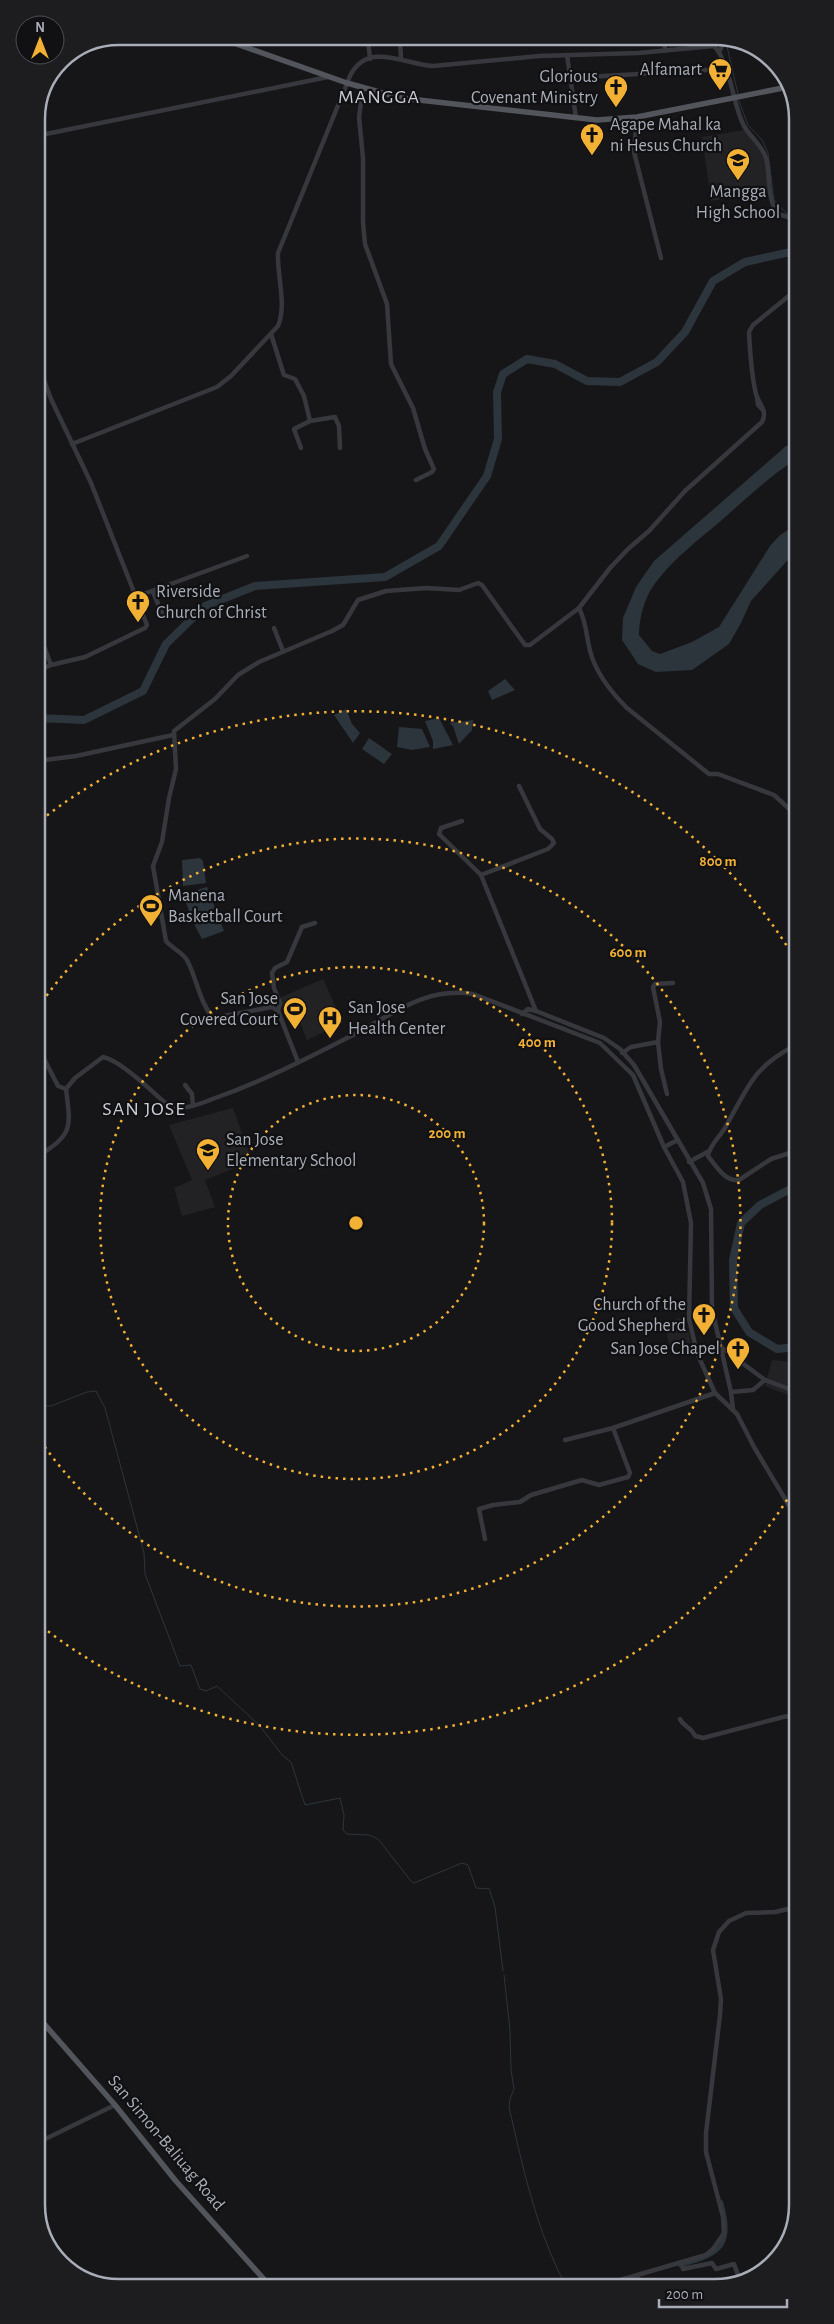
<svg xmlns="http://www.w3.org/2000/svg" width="834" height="2324" viewBox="0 0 834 2324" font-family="'Alegreya Sans',sans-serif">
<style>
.built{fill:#222225}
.water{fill:#2c353c}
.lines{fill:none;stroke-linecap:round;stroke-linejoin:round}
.stream{stroke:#2c353c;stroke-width:1}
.canal{stroke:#2c353c;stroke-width:4.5}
.river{stroke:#2c353c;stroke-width:8}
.minor{stroke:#37383d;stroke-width:4.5}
.major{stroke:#53555c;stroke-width:5.5}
.ring{fill:none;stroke:#f2b134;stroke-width:2.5;stroke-dasharray:2.5 5}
.labels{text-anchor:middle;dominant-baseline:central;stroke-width:4.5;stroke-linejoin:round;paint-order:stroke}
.poi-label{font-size:18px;fill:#a8adb8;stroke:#111113;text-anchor:end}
.street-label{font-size:18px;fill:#a8adb8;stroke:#111113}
.quarter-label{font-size:20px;letter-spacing:1px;fill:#c9ccd4;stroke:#111113}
.rim{fill:none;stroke:#a8adb8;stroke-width:2.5}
.centre{fill:#f2b134;stroke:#111113;stroke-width:2.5}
.ring-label{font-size:15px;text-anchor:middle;font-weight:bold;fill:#f2b134;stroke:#111113;stroke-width:4.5;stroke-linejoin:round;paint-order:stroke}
</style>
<rect width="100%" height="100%" fill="#161618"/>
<g class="built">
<polygon points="745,130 759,147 765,160 768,192 711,201 702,137"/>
<polygon points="323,979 343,1023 307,1040 294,1007 284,1010 279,998"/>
<polygon points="233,1108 252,1161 205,1180 215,1207 182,1216 174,1188 192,1180 169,1125"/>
<polygon points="685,1317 691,1343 670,1348 664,1322"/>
<polygon points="772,1360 793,1362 792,1379 795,1380 791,1396 765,1386"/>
</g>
<g class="water">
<path d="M795 444V460C771 475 746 499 724 518 699 540 668 562 650 591 643 604 639 621 639 635L652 651 660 654 692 642 719 627 770 546 780 535 795 526V552L751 601 741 623 729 644 692 670 656 672 638 664 622 640 623 618 636 587 654 561 786 446Z"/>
<polygon points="505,679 515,690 492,700 488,691"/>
<polygon points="346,709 352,724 360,733 353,743 334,715"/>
<polygon points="439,718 453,745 433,749 433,741 425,721"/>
<polygon points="473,720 472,730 459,744 453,726 449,723"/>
<polygon points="399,727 422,729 430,747 412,750 397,747"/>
<polygon points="369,738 392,754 384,764 362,749"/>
<polygon points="200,858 203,861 206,883 183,886 182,860"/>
<polygon points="207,887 224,931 202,939 193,922 183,894"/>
</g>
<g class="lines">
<g class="stream">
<polyline points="726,42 738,94"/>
<polyline points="739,101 748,125 762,140 768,153 774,200 786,213 795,215"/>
<polyline points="38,1390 46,1406 51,1406 87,1392 96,1391 105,1408 144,1553 145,1574 180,1666 191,1665 200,1689 206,1691 217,1686 260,1726 282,1755 291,1762 305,1805 340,1798 344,1815 343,1830 347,1834 369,1835 378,1839 411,1881 414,1883 462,1863 468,1865 476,1888 490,1889"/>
<polyline points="490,1891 495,1907 503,1971"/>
<path d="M504 1975 510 2030 511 2070 514 2089 510 2099 509 2107C523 2168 536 2230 566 2286"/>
</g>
<g class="canal">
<path d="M680 2265C721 2254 733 2246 721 2202"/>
<polyline points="615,2285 638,2277"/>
</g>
<g class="river">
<polyline points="37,718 84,720 143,691 166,644 205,606 255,586 385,577 439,546 487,476 498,439 497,392 503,374 527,359 555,364 587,381 620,382 657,362 685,332 713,281 745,262 795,251"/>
<polyline points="796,1186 760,1205 741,1223 733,1260 734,1308 749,1332 777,1349 797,1347"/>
</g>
<g class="minor">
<polyline points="664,37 665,51"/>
<polyline points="368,40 370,59"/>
<polyline points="400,40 401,58"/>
<polyline points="721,43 721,37"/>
<polyline points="719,52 726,39"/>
<polyline points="567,55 576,118"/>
<polyline points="570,78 725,69"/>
<polyline points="363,88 359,117 363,158 363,222 365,244 387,304 391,364 413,408 425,449 434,469 432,472 416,480"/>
<polyline points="637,117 634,152 661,258"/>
<polyline points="36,136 328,77"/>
<polyline points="795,267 793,270 795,275"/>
<polyline points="271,334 283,372 284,375 295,379 304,396 310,421 294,429 301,448"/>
<polyline points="37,361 51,399 91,483 147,625 145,628 85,657 51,665 37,671"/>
<polyline points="757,397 758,405 763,410"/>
<polyline points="310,421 335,417 339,426 340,448"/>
<path d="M72 444 217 387 231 376 278 326C287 304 277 277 278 253L350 76C368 40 406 65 433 66L539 56 638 53 714 46C731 64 732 103 744 126 751 138 762 145 766 158 771 178 766 197 778 214L795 219"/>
<polyline points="153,592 164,618"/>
<polyline points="138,596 247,556"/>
<path d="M579 608C588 625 586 643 593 660 600 678 614 695 627 708L709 774H718L774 795 796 815"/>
<polyline points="37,627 51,665"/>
<polyline points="274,628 283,651"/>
<polyline points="37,761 76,756 173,735"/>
<polyline points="462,821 441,828 439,834 481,875 536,1011"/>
<polyline points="481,875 548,849 554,843 552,839 540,829 519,786"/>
<path d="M278 1011 272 1007 213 1018C199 1001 197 979 187 960 183 953 172 948 166 941L153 866 162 842 169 798 176 769 174 731 215 699 238 675 259 662 332 631 343 625 358 600 386 591 426 588 459 590 478 583 482 585 525 645H530L579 608 610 568 628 549 649 531 685 491 762 422C768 410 759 405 756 394 751 374 750 352 749 332L753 325 795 291"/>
<polyline points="522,1014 528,1009 536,1011 604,1038 620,1049 634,1065 703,1183 711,1209 712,1309 731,1392"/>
<path d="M796 1045C753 1067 749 1086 726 1126 721 1136 710 1144 708 1156 716 1166 725 1182 739 1180L771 1159 796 1151"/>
<polyline points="38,1047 58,1086 66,1089"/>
<polyline points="622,1053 631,1047 658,1042"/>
<polyline points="298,1062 278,1011 280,1003 274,988 272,973 275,968 287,962 302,927 315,923"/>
<polyline points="185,1085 192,1094 193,1106"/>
<polyline points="667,1094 661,1069 658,1042 660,1022 653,987 655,984 673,983"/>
<polyline points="664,1147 678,1140"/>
<path d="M38 1156C73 1134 71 1129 66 1089L75 1078 103 1057C122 1061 152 1092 168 1105 185 1112 201 1103 218 1097 266 1080 311 1056 357 1033 396 1012 426 987 473 994L600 1043 633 1075 664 1147 683 1182 691 1223 689 1319 697 1353 715 1393 737 1414 754 1447 797 1519"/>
<polyline points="689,1162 709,1151"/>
<polyline points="722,1348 765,1380"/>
<polyline points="733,1409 731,1392 753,1390 765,1380 789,1389 797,1394"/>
<polyline points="565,1440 613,1428 715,1393"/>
<polyline points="485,1539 479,1509 493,1505 520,1502 531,1495 582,1480 599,1485 628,1477 630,1473 613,1428"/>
<path d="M680 1719C683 1726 692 1728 695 1736L703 1738 783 1717 797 1715"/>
<polyline points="39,2142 115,2105"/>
<polyline points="681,2262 683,2269 712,2263 716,2269 734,2264 740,2281 744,2280"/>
<polyline points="603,2285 706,2255 713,2249 724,2233 723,2217 706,2152 706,2133 720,2015 721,1999 713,1950 719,1932 729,1921 746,1913 775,1912 797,1907"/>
</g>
<g class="major">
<polyline points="228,41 347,83 401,98 597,120 637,117 788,87"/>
<polyline points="39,2018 115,2105 175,2180 271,2287"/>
</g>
</g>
<g class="ring">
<circle cx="356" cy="1223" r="128"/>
<circle cx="356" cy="1223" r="256"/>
<path d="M38 1008A384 384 0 1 1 40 1440"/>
<path d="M795 1487A512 512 0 0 1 41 1626M41 820A512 512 0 0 1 795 959"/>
</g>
<defs>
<g id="supermarket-pin" transform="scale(1.25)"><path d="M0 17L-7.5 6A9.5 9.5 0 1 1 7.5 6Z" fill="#f2b134" stroke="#111113"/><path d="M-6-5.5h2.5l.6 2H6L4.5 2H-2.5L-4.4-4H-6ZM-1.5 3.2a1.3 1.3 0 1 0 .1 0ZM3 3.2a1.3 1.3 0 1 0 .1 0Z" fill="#111"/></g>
<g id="church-pin" transform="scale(1.25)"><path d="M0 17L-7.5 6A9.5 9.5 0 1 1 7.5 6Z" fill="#f2b134" stroke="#111113"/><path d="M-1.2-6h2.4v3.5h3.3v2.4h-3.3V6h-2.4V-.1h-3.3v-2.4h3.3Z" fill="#111"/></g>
<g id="school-pin" transform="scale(1.25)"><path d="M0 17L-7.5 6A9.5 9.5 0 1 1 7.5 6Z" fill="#f2b134" stroke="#111113"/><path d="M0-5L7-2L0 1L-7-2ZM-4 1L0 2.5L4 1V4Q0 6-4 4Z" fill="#111"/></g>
<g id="stadium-pin" transform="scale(1.25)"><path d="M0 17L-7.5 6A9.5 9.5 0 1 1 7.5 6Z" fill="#f2b134" stroke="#111113"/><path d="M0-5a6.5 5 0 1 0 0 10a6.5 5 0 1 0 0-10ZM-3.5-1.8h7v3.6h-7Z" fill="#111"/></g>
<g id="hospital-pin" transform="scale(1.25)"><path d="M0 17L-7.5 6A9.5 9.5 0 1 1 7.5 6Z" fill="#f2b134" stroke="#111113"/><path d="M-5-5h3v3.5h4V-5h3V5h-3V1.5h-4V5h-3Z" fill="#111"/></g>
</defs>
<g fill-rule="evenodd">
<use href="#supermarket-pin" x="720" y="70"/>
<use href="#church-pin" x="616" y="87"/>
<use href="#church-pin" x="592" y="135"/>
<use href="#school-pin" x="738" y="160"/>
<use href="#church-pin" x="138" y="602"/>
<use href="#stadium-pin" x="151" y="906"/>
<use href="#stadium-pin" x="295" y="1009"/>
<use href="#hospital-pin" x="330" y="1018"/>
<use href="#school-pin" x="208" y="1150"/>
<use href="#church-pin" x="704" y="1315"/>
<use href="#church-pin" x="738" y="1349"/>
</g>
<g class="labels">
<g class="poi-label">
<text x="702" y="70">Alfamart</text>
<text x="598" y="77">Glorious<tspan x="598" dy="21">Covenant Ministry</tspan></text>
<text x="610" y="125" text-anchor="start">Agape Mahal ka<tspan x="610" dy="21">ni Hesus Church</tspan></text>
<text x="738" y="192" text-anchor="middle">Mangga<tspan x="738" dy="21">High School</tspan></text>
<text x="156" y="592" text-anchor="start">Riverside<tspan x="156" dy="21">Church of Christ</tspan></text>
<text x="168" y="896" text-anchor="start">Manena<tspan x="168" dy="21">Basketball Court</tspan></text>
<text x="278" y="999">San Jose<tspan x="278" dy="21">Covered Court</tspan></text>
<text x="348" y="1008" text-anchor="start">San Jose<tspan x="348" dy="21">Health Center</tspan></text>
<text x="226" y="1140" text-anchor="start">San Jose<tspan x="226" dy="21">Elementary School</tspan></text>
<text x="686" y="1305">Church of the<tspan x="686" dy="21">Good Shepherd</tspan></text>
<text x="720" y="1349">San Jose Chapel</text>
</g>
<g class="street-label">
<text transform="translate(166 2143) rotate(50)">San Simon-Baliuag Road</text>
</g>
<g class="quarter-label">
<text x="379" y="97">MANGGA</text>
<text x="144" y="1109">SAN JOSE</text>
</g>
</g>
<path d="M0 0H834V2324H0ZM119 45H715A74 74 0 0 1 789 119V2205A74 74 0 0 1 715 2279H119A74 74 0 0 1 45 2205V119A74 74 0 0 1 119 45Z" fill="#1d1d20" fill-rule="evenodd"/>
<path class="rim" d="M119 45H715A74 74 0 0 1 789 119V2205A74 74 0 0 1 715 2279H119A74 74 0 0 1 45 2205V119A74 74 0 0 1 119 45Z"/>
<circle cx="356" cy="1223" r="8" class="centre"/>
<g class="ring-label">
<text x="718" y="866">800 m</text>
<text x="628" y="957">600 m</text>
<text x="537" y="1047">400 m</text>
<text x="447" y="1138">200 m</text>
</g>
<g transform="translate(40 40)"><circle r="24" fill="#111113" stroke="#4d4f55"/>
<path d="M0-4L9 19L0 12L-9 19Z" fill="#f2b134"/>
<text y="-8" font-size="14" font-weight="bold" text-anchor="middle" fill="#a8adb8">N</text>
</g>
<path d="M659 2299v8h128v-8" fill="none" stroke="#a8adb8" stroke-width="2.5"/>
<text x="666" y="2299" font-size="15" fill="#a8adb8" stroke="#111113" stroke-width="4" paint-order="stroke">200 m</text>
</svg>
